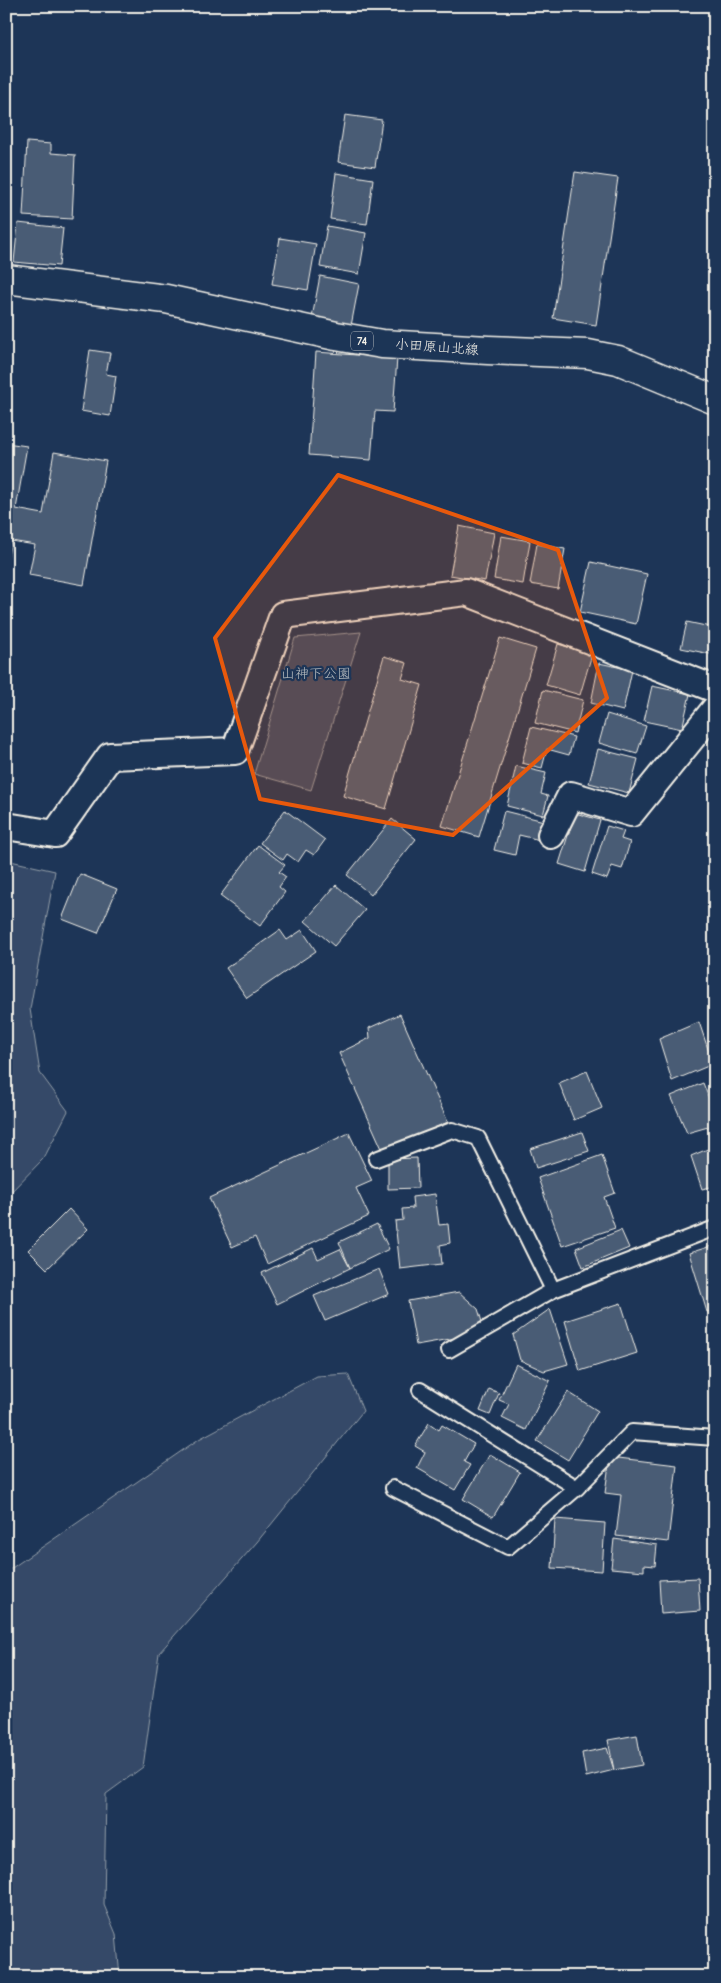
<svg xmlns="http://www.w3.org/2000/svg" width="721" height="1983" viewBox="0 0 721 1983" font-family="'Comic Neue','Klee One',sans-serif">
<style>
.green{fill:#354a67;stroke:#949ea8}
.building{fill:#485b74;stroke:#f4f1e8}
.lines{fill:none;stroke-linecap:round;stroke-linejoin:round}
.service-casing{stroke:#f4f1e8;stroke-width:18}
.minor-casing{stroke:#f4f1e8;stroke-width:30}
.primary-casing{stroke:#f4f1e8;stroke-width:31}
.service{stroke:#1d3557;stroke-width:14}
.minor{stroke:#1d3557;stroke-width:26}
.primary{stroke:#1d3557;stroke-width:28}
.marked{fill:#e8590c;fill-opacity:0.2;stroke:#e8590c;stroke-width:4;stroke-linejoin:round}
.labels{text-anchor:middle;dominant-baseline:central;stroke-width:4.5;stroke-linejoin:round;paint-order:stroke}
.shield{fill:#1d3557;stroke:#b4b9bc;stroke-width:1}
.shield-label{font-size:12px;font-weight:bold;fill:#f4f1e8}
.street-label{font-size:14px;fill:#f4f1e8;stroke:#1d3557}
.park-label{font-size:14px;fill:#bbbfc1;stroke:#1d3557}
</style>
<rect width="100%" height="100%" fill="#1d3557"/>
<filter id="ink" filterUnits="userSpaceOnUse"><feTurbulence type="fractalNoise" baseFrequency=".02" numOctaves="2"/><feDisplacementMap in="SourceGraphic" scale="10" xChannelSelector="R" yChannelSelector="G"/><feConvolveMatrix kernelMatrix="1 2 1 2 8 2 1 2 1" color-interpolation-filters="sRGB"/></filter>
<g filter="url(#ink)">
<g class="green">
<polygon points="361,632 311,790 254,774 295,638"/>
<polygon points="6,860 55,871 30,1009 40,1073 68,1111 44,1158 6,1197"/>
<polygon points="348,1374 363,1411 257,1542 159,1653 143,1767 106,1794 104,1905 116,1934 120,1977 6,1977 6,1572 199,1439 317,1376"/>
</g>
<g class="building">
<polygon points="345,115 382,120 375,167 338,162"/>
<polygon points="27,142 51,144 51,153 75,155 72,219 23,216"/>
<polygon points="575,172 618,178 596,325 553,318"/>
<polygon points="336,173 373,179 367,224 330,219"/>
<polygon points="18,223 63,228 59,266 14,262"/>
<polygon points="327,226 366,233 359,274 320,267"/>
<polygon points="280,238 316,244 308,290 272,284"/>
<polygon points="320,276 359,284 351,326 312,318"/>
<polygon points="90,350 110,353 106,374 116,376 110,416 81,411"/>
<polygon points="316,352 397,358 393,412 375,411 371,460 309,455"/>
<polygon points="6,443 27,446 16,509 43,514 54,452 106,461 84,585 29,575 35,545 11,541 6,566"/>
<polygon points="459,526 494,533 485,581 450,575"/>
<polygon points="501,536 530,541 523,584 494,579"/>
<polygon points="537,544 565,549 558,589 530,584"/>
<polygon points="591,562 647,574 636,624 580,612"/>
<polygon points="687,622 715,628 715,655 681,648"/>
<polygon points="500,638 536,649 479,837 442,826"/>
<polygon points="558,644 592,654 580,695 546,685"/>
<polygon points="384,656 407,663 402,679 422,685 386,809 343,796"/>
<polygon points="599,663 632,670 623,711 591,703"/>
<polygon points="652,686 690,694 682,729 644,721"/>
<polygon points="543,690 583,700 575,733 535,723"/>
<polygon points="607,714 646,726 637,754 599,743"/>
<polygon points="531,727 574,737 569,755 547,749 542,768 522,763"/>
<polygon points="598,749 638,759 629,793 589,783"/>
<polygon points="516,766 546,773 541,794 548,796 543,815 507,806"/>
<polygon points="285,810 325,840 314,855 306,850 298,862 287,854 283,860 260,843"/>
<polygon points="504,811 544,821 540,840 519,835 515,855 494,850"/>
<polygon points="575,813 600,820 585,872 559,864"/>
<polygon points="392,819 416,839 371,895 347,875"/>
<polygon points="607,826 624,831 621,839 630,842 622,869 612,866 607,879 592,874"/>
<polygon points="258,845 285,865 279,872 286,877 279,887 285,892 260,926 220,896"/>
<polygon points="80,874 117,889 98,933 62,919"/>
<polygon points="336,885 365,910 334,946 305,921"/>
<polygon points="280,930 287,940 302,930 316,951 247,998 226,968"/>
<polygon points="400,1014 448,1122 383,1151 339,1053 370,1038 369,1028"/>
<polygon points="699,1022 713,1064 672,1081 659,1039"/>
<polygon points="587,1071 602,1108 574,1120 559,1083"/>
<polygon points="703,1083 715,1114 715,1125 687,1133 671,1096"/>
<polygon points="582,1132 589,1151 536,1168 530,1149"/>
<polygon points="349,1133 372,1181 356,1188 369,1216 267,1264 255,1237 232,1247 209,1198"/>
<polygon points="715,1146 715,1186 702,1189 691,1156"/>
<polygon points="602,1155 615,1193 604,1197 615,1228 562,1246 538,1178"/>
<polygon points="417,1158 418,1188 388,1189 388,1159"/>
<polygon points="435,1194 439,1225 448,1224 450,1243 440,1245 442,1264 400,1269 395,1221 403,1220 402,1209 413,1208 412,1197"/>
<polygon points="69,1209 88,1229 47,1269 28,1250"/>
<polygon points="377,1224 389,1249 350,1268 339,1242"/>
<polygon points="621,1230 629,1248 583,1267 576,1248"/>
<polygon points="715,1245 715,1310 707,1312 689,1253"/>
<polygon points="313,1248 318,1259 340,1249 350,1268 277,1304 262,1273"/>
<polygon points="379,1269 389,1294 325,1321 314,1296"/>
<polygon points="459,1292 478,1309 483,1325 468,1329 467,1336 416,1345 408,1301"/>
<polygon points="621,1303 637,1353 580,1371 565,1321"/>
<polygon points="550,1309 568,1364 544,1371 520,1360 513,1335"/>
<polygon points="516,1364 550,1381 526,1430 502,1418 509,1404 499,1400"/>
<polygon points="489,1389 499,1393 490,1415 480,1411"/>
<polygon points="568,1392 598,1411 568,1460 537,1441"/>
<polygon points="429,1423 439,1430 442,1425 474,1444 464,1462 470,1465 455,1490 417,1468 425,1452 415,1446"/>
<polygon points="490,1454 520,1472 493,1517 463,1499"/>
<polygon points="610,1457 677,1465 668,1542 616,1536 621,1495 605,1493"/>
<polygon points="555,1519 605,1523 602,1571 552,1568"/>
<polygon points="614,1539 657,1545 655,1566 644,1565 644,1571 611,1568"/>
<polygon points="698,1578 700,1611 661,1614 659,1580"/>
<polygon points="637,1735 642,1765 614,1770 608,1740"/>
<polygon points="607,1748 614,1770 586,1777 582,1753"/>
</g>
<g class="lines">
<g class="service-casing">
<g id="service">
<polyline points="376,1159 452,1130 478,1138 553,1290"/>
<polyline points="449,1350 553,1290 715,1228"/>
<polyline points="420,1390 577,1488"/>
<polyline points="393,1488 508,1547 577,1488 632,1432 715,1438"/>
</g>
</g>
<g class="minor-casing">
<g id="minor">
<polyline points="6,826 55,834 110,756 235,751 283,615 466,592 715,689"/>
<polyline points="551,835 571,795 631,813 715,709"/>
</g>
</g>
<g class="primary-casing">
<polyline id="primary" points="6,279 166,299 336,336 382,344 488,350 588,354 618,360 715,400"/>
</g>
<use href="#service" class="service"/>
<use href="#minor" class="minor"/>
<use href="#primary" class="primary"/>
</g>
</g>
<path class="marked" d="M338 475 558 550 607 698 453 835 260 799 215 638Z"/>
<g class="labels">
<rect class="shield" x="351" y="331.5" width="22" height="19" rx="4"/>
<g class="shield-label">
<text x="362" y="341">74</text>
</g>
<g class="street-label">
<text transform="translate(437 347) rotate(4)">小田原山北線</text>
</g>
<g class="park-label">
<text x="316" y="673">山神下公園</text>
</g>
</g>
<rect width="721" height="1983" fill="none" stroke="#1d3557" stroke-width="25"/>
<rect x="12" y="12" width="696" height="1958" fill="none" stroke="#f4f1e8" stroke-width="2" filter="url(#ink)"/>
</svg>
